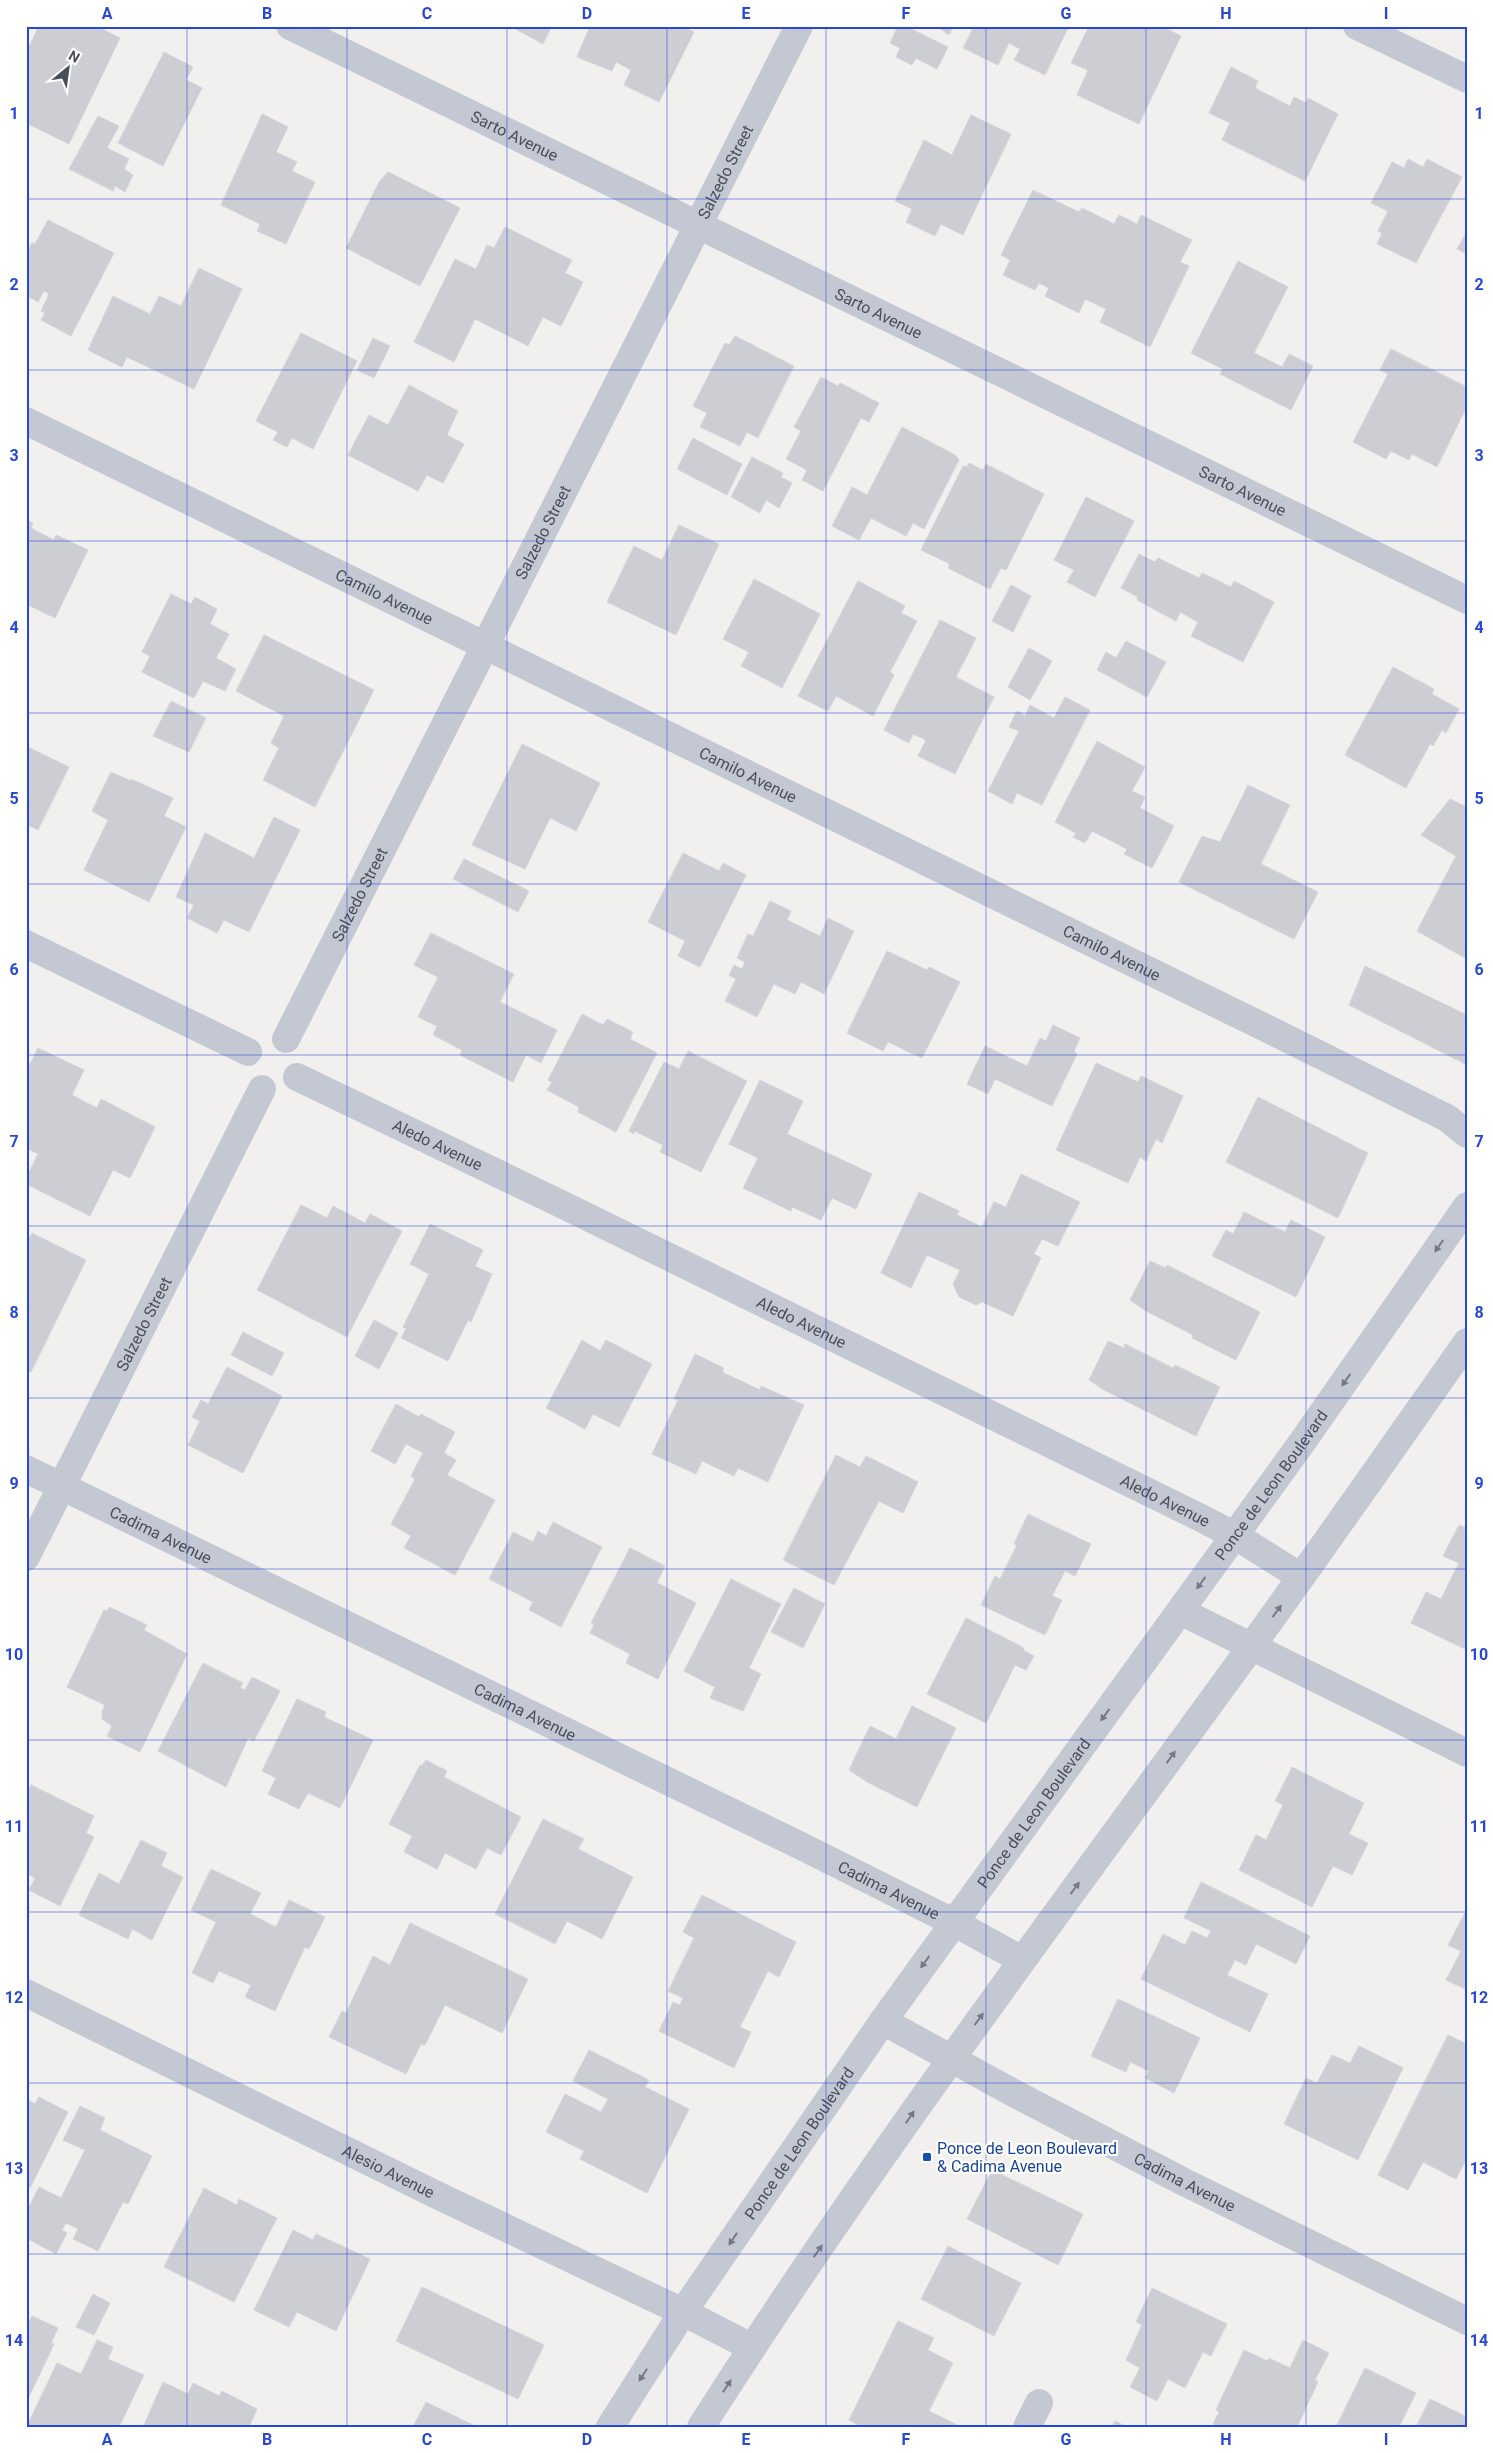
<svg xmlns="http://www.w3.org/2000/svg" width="1493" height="2453" viewBox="0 0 1493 2453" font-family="Roboto,sans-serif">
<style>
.building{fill:#cdcdd4;stroke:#d4d4da}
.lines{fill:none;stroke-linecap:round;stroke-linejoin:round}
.minor{stroke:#c4c8d3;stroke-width:28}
.tertiary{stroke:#c4c8d3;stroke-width:28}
.oneway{fill:#747985}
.grid{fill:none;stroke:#2747d4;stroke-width:1;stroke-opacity:0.55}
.transit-dot{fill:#1a4fb4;stroke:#fff;stroke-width:2}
.labels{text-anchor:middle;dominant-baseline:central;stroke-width:4.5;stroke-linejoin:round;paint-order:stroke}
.street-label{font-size:16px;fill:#494e5b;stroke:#fff}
.transit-label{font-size:16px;fill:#164399;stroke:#fff;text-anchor:start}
.neatline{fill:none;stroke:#2747d4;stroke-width:2}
.grid-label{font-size:16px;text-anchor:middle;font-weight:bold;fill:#2747d4}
</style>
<rect width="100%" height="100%" fill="#f1f0ef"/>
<g class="building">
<polygon points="39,26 96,26 120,38 69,144 26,123 26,53"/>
<polygon points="510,26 552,26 543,44"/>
<polygon points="590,26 681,26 694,32 659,102 624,85 631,70 616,62 612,71 577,57"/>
<polygon points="898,26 905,26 948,47 937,69 916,58 912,65 896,57 900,48 890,43"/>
<polygon points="936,26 953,26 949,35"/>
<polygon points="974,26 1069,26 1045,75 1014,60 1020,49 1009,43 998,65 963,48"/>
<polygon points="1089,26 1161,26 1181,36 1139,124 1077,95 1088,70 1071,63"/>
<polygon points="164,52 193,67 186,80 202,88 163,166 118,143"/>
<polygon points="1231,67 1258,81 1255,88 1290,106 1294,97 1306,103 1308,98 1338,114 1305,181 1222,140 1230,123 1209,113"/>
<polygon points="262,114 288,127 276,152 297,162 292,171 315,182 286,244 257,231 260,224 221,205"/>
<polygon points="971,115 1011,134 963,235 941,224 935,236 906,222 912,209 895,201 924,140 952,155"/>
<polygon points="98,116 119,126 107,148 129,159 124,169 133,175 125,192 115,186 113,191 69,169"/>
<polygon points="1408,159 1423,167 1427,159 1462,177 1416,263 1377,244 1382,233 1378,231 1388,211 1371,203 1392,162 1404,168"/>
<polygon points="388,172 460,208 420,286 346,248 379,182"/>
<polygon points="1033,190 1079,212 1082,208 1114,224 1119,215 1137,224 1141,215 1192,240 1180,262 1189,266 1150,347 1100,322 1106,309 1085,299 1079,313 1045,296 1049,288 1039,283 1035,290 1003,275 1010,260 1001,255"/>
<polygon points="48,220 114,253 71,336 41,320 45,313 41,311 49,294 44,291 38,302 26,295 26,254 32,243 35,244"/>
<polygon points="505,227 572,260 565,273 583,282 561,326 543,317 528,346 475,319 454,362 414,342 455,259 476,269 487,245 494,248"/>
<polygon points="1467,231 1467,254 1457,249"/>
<polygon points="1238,261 1288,287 1254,353 1282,367 1289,354 1313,366 1291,410 1220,374 1223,369 1191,353"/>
<polygon points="199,268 242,289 194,389 127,357 122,367 88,350 113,296 150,314 159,296 181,306"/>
<polygon points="301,333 357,361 313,449 292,438 287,447 273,440 278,432 256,421"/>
<polygon points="735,336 794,366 758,438 747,432 740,446 700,427 707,413 693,406 725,343 729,345"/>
<polygon points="373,338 390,346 374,378 357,370"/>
<polygon points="1391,349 1467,387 1467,406 1437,467 1412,454 1409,460 1391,451 1386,459 1353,442 1388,374 1380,370"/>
<polygon points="821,377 838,386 840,383 879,403 869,422 861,418 823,491 802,480 807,470 786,459 801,431 794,427"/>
<polygon points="409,385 458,411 447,435 464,444 443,483 427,475 418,491 348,455 369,415 388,425"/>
<polygon points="902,427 955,455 959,460 924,529 913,523 906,536 871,518 859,540 832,526 852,487 867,495"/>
<polygon points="693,438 742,464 727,495 677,469"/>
<polygon points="752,457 783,473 781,477 792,483 779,508 766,500 760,513 731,497"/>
<polygon points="969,463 983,470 986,464 1044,494 1006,570 1001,568 990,589 948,568 950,564 921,550 963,466 967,467"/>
<polygon points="1086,497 1134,521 1095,597 1067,582 1074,570 1054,560"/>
<polygon points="26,520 33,523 31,528 54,540 56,535 88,550 55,618 26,604"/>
<polygon points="679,525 719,544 676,635 607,602 634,546 662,560"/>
<polygon points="1139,554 1155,562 1158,558 1199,578 1202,573 1231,587 1234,581 1274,602 1243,662 1191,636 1198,622 1180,612 1176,621 1137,600 1138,597 1121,588"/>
<polygon points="754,579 820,614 782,688 741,666 749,652 723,639"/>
<polygon points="858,581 905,606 901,613 917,621 890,672 894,675 873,716 836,696 828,711 798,696"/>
<polygon points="1011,585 1031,596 1013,632 992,621"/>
<polygon points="171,594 191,604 195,597 217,609 210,624 229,634 216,658 236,669 225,691 203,681 194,698 142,672 150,656 142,652"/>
<polygon points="940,620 976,638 956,677 994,697 955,774 918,756 926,740 913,734 909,743 884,730"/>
<polygon points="264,635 374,690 315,807 263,780 279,748 271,743 284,716 236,691"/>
<polygon points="1126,641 1166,662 1147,697 1097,670 1106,652 1116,658"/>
<polygon points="1029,648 1052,661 1030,700 1008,687"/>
<polygon points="1393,667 1434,689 1432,694 1459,709 1446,733 1442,730 1433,746 1430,744 1406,788 1345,755"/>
<polygon points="1065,697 1090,710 1042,805 1017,793 1012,804 988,791 1019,731 1009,727 1017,711 1025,716 1030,705 1054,718"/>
<polygon points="171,701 206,718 189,752 153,736"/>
<polygon points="1097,741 1145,767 1132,791 1145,797 1140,808 1174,826 1152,868 1124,854 1127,849 1092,831 1085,843 1073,837 1076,833 1055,822"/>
<polygon points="522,744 600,783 576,831 550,818 525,869 472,845"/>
<polygon points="26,746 69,767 38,830 26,824"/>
<polygon points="111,772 131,781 131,779 173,798 164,816 186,827 149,902 84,870 108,820 92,811"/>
<polygon points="1248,785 1290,805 1261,864 1318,892 1294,939 1179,882 1202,836 1220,842"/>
<polygon points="1450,799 1467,807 1467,959 1417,931 1456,856 1421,835"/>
<polygon points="274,817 300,830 249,932 224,920 217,933 187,918 194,905 176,897 205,833 254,858"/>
<polygon points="683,853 719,871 723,863 746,875 700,967 678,956 685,941 648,922"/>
<polygon points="464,859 529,891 518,912 453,879"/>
<polygon points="770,901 791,911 787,920 820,936 828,918 854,931 824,994 801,982 795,994 774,984 757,1017 725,1001 736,979 729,975 734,965 742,969 745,962 737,958 748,934 753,936"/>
<polygon points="431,933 514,974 500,1002 557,1030 541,1063 526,1055 513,1082 460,1055 462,1050 433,1035 437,1026 418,1017 438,977 414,965"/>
<polygon points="887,951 927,970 929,967 960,982 922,1058 888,1042 883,1051 847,1033"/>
<polygon points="1365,966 1467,1015 1467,1065 1349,1005"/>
<polygon points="582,1014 603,1025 607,1019 633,1032 630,1039 657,1053 616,1132 578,1112 579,1107 547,1090 552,1082 548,1080"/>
<polygon points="1053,1025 1080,1038 1074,1051 1077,1054 1052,1106 995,1079 988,1094 967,1084 985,1046 1027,1066 1040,1038 1046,1041"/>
<polygon points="38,1048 84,1070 72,1095 97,1108 101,1099 155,1127 130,1178 113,1170 90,1216 26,1184 26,1178 38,1154 26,1148 26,1072"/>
<polygon points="688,1051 747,1081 701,1172 660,1152 663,1145 635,1131 634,1134 629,1131 664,1062 679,1069"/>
<polygon points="1096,1063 1138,1082 1141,1076 1183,1096 1162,1143 1156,1139 1146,1161 1140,1157 1128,1183 1056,1150"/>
<polygon points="760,1080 803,1101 787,1134 872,1174 856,1209 832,1198 821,1220 792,1207 791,1211 743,1188 758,1158 729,1144"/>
<polygon points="1258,1097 1368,1153 1338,1218 1226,1162"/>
<polygon points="1021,1174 1080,1202 1058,1246 1042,1239 1034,1254 1041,1258 1013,1316 982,1302 976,1305 959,1297 953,1284 960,1270 927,1255 911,1288 881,1273 919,1192 959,1211 957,1215 982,1227 994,1202 1006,1207"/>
<polygon points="301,1205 327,1218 333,1206 365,1223 370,1214 402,1231 347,1337 257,1290"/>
<polygon points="1244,1212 1285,1232 1291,1220 1325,1237 1296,1297 1212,1256 1226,1230 1233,1234"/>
<polygon points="430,1224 483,1250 475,1266 492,1274 471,1322 468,1320 448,1361 401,1338 406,1329 403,1327 429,1274 410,1264"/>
<polygon points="32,1233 86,1260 31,1372 26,1370 26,1244"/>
<polygon points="1150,1261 1166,1268 1167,1265 1260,1312 1236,1360 1192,1338 1193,1335 1146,1311 1130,1300"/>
<polygon points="374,1320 398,1333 379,1369 355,1356"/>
<polygon points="243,1332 284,1353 272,1376 231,1355"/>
<polygon points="582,1340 600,1351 606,1340 652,1364 619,1427 593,1414 585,1429 546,1408"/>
<polygon points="1108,1341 1124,1348 1125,1344 1173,1368 1175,1365 1220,1387 1196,1436 1104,1390 1089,1380"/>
<polygon points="695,1354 724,1368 722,1372 760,1390 761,1386 804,1405 768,1482 738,1468 734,1476 702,1461 696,1474 652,1454 678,1400 674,1399"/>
<polygon points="227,1367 282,1396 243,1473 188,1445 200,1421 192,1417 201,1400 208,1404"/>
<polygon points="396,1404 419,1417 421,1414 455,1432 444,1453 456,1460 447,1475 495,1500 455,1575 404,1548 411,1536 391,1524 415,1479 411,1476 423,1453 406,1444 395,1464 371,1451"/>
<polygon points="836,1455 860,1467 866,1456 918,1482 903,1513 879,1501 834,1585 783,1560"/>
<polygon points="1028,1514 1091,1544 1075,1576 1065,1571 1052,1596 1062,1600 1045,1635 981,1605 995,1576 1000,1579 1017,1545 1014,1544"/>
<polygon points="553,1522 602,1547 561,1627 529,1610 533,1602 489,1579 513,1532 533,1542 538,1531 546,1536"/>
<polygon points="1459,1525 1467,1528 1467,1650 1411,1623 1426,1592 1441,1599 1459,1563 1443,1556"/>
<polygon points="630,1548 665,1566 657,1583 696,1603 658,1679 626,1663 630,1654 590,1633 594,1625 591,1623"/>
<polygon points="731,1579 781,1604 749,1668 761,1674 743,1711 710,1698 715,1687 684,1671"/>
<polygon points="794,1588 825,1604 803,1648 771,1632"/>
<polygon points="109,1607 147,1625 144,1630 187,1654 140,1752 107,1736 112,1726 102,1719 102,1711 105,1705 67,1687 104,1610 107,1611"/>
<polygon points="966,1618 1024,1648 1023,1650 1034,1656 1026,1670 1015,1665 986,1723 927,1694"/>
<polygon points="203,1663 243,1683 240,1688 245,1690 252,1677 280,1691 254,1741 248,1738 226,1787 158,1751"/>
<polygon points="297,1699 326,1712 324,1717 373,1740 340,1808 308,1793 299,1809 268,1794 276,1778 262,1771"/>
<polygon points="912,1706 956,1728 917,1807 867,1782 849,1770 870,1726 896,1739"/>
<polygon points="426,1760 447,1771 444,1777 521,1817 501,1855 487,1848 476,1869 445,1853 437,1869 404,1852 412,1836 389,1824 420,1765 422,1766"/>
<polygon points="1292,1767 1364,1803 1349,1834 1368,1843 1352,1875 1333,1866 1312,1907 1239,1870 1256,1835 1266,1840 1283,1805 1275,1801"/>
<polygon points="31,1785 94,1816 86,1833 94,1837 60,1906 29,1890 35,1878 26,1873 26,1795"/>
<polygon points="543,1819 584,1839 578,1849 633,1877 602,1939 567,1921 555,1944 495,1914"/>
<polygon points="141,1840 167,1853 161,1866 183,1877 152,1940 132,1929 128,1939 79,1915 99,1873 119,1884"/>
<polygon points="211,1869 261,1893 250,1914 276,1927 289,1900 325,1917 309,1949 305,1947 275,2011 245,1997 251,1985 219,1971 213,1983 192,1973 216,1922 191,1910"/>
<polygon points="1201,1882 1310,1936 1296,1964 1256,1944 1246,1965 1235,1960 1227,1975 1268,1994 1250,2032 1141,1979 1163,1934 1185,1945 1192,1931 1207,1938 1211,1931 1184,1918"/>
<polygon points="702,1895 796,1942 779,1977 768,1971 740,2027 751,2032 734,2068 659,2031 673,2002 680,2005 683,1998 668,1991 694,1938 683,1932"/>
<polygon points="1467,1909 1467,1990 1446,1980 1461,1951 1448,1945"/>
<polygon points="410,1923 528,1979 502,2033 445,2005 425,2045 421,2044 406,2074 329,2037 342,2011 346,2013 373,1956 390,1965"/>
<polygon points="1118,1999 1200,2038 1174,2093 1145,2078 1149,2071 1130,2062 1126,2072 1091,2056"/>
<polygon points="1448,2035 1467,2044 1467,2158 1456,2179 1423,2162 1408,2190 1378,2175"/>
<polygon points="1359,2046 1403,2068 1358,2160 1284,2124 1306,2078 1317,2083 1332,2055 1350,2063"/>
<polygon points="589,2050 649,2080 645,2087 689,2109 647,2193 580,2159 584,2151 546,2132 565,2094 601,2112 608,2099 573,2081"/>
<polygon points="39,2097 68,2112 30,2188 26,2186 26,2099 35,2104"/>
<polygon points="80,2106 105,2118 100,2130 152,2156 128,2204 123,2202 98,2251 73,2239 78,2229 66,2223 62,2230 67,2233 56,2254 26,2238 26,2213 39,2187 61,2198 85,2150 63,2140"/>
<polygon points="992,2170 1083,2214 1058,2265 967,2219"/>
<polygon points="204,2188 237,2205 239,2199 277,2218 234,2302 164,2267"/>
<polygon points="293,2230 313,2240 316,2234 370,2259 336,2331 297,2312 289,2327 254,2310"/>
<polygon points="948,2246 1021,2283 994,2336 921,2299"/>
<polygon points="422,2287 544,2345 518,2399 396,2341"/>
<polygon points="1152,2288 1227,2324 1211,2356 1203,2352 1185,2388 1168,2379 1157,2401 1130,2387 1140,2368 1126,2360 1142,2325 1136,2322"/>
<polygon points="93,2294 110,2303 94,2335 76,2327"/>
<polygon points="32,2316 58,2328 51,2343 54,2344 28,2399 26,2399 26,2329"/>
<polygon points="898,2321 934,2338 928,2350 953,2363 929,2411 961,2427 862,2427 849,2420"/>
<polygon points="97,2340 113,2347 108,2359 144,2375 119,2427 27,2426 57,2363 81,2374"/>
<polygon points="1303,2340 1329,2353 1315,2380 1318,2382 1297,2427 1219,2427 1213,2424 1219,2412 1216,2410 1244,2350 1267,2361 1269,2358 1290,2368"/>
<polygon points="1365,2368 1416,2393 1399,2427 1336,2427"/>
<polygon points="163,2382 188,2394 193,2383 219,2396 222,2391 257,2409 249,2427 143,2427"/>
<polygon points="1430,2399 1467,2417 1467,2427 1416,2427"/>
<polygon points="426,2402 477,2427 413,2427"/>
<polygon points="1115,2421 1127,2427 1112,2427"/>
</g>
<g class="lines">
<g class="minor">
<path id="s1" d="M290 26 1467 600"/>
<polyline points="1357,26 1467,79"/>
<path id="s2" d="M26 421 1274 1032 1447 1118 1467 1134"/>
<polyline points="26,944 248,1052"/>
<path id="s3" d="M286 1039 799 26"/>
<path id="s4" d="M297 1077 555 1201 1195 1515 1234 1535 1301 1577"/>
<path id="s5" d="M26 1469 797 1844 953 1922 1022 1960"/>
<path id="s6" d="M26 1557 262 1089"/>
<polyline points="1180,1611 1467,1753"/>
<path id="s7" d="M26 1993 443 2198 683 2312 751 2347"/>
<path id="s8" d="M883 2021 1008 2090 1182 2181 1467 2321"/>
<polyline points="1027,2427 1039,2403"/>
</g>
<g class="tertiary">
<path id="s9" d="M610 2427 683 2312 883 2021 1303 1441 1467 1206"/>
<path d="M701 2427C872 2158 1064 1905 1251 1647 1324 1546 1395 1444 1467 1342"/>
</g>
</g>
<defs><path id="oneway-solid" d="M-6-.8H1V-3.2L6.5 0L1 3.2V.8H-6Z" transform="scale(1.25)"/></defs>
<g class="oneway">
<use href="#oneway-solid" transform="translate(1439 1246) rotate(125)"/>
<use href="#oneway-solid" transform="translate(1346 1380) rotate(125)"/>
<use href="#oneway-solid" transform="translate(1201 1583) rotate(126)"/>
<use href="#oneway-solid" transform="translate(1277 1611) rotate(-54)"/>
<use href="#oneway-solid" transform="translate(1105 1715) rotate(126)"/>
<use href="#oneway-solid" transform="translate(1171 1757) rotate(-54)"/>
<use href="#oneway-solid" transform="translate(1075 1888) rotate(-54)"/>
<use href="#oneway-solid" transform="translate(925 1962) rotate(126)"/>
<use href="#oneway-solid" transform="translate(979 2019) rotate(-54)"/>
<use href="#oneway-solid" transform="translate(910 2117) rotate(-56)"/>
<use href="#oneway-solid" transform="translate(733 2239) rotate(124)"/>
<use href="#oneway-solid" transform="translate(818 2251) rotate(-55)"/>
<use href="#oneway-solid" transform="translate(643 2375) rotate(123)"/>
<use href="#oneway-solid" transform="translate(727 2386) rotate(-57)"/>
</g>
<path class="grid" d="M187 26V2427M347 26V2427M507 26V2427M667 26V2427M826 26V2427M986 26V2427M1146 26V2427M1306 26V2427M26 199H1467M26 370H1467M26 541H1467M26 713H1467M26 884H1467M26 1055H1467M26 1226H1467M26 1398H1467M26 1569H1467M26 1740H1467M26 1912H1467M26 2083H1467M26 2254H1467"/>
<rect class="transit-dot" x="922" y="2152" width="10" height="10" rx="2.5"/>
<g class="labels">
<g class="street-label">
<text stroke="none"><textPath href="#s1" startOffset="250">Sarto Avenue</textPath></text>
<text stroke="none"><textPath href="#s3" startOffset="972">Salzedo Street</textPath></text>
<text stroke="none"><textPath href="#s1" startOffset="655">Sarto Avenue</textPath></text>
<text stroke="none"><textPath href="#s1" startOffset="1060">Sarto Avenue</textPath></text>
<text stroke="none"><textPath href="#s3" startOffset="568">Salzedo Street</textPath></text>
<text stroke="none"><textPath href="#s2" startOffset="399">Camilo Avenue</textPath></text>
<text stroke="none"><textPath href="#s2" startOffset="804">Camilo Avenue</textPath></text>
<text stroke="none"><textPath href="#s3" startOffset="162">Salzedo Street</textPath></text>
<text stroke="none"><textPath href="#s2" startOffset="1209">Camilo Avenue</textPath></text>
<text stroke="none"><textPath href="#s4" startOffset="156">Aledo Avenue</textPath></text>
<text stroke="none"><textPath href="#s4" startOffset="561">Aledo Avenue</textPath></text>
<text stroke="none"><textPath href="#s6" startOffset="261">Salzedo Street</textPath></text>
<text stroke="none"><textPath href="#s9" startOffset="1151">Ponce de Leon Boulevard</textPath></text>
<text stroke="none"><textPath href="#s4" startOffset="966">Aledo Avenue</textPath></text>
<text stroke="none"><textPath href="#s5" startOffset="150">Cadima Avenue</textPath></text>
<text stroke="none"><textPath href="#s5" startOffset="555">Cadima Avenue</textPath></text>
<text stroke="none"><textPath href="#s9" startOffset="746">Ponce de Leon Boulevard</textPath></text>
<text stroke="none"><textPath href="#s5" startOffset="960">Cadima Avenue</textPath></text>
<text stroke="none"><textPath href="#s9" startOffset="341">Ponce de Leon Boulevard</textPath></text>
<text stroke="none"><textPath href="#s7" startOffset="404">Alesio Avenue</textPath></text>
<text stroke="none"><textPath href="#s8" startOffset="342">Cadima Avenue</textPath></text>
</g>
<g class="transit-label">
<text x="937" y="2148">Ponce de Leon Boulevard<tspan x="937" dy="18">&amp; Cadima Avenue</tspan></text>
</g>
</g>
<rect width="1493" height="2453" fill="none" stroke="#ffffff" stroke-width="55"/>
<g transform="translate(68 68) rotate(29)" stroke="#ffffff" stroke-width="4" paint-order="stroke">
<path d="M0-4L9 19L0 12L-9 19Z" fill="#494e5b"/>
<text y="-8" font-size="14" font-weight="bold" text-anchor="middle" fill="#494e5b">N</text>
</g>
<rect x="28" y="28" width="1438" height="2398" class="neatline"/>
<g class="grid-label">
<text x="107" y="19">A</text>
<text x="267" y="19">B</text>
<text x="427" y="19">C</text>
<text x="587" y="19">D</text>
<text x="746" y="19">E</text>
<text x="906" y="19">F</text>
<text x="1066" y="19">G</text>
<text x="1226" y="19">H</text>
<text x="1386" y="19">I</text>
<text x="14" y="119">1</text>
<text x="1479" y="119">1</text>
<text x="14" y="290">2</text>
<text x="1479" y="290">2</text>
<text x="14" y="461">3</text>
<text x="1479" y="461">3</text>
<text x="14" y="633">4</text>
<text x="1479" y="633">4</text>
<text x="14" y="804">5</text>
<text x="1479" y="804">5</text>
<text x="14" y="975">6</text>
<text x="1479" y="975">6</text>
<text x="14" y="1147">7</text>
<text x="1479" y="1147">7</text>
<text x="14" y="1318">8</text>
<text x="1479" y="1318">8</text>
<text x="14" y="1489">9</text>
<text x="1479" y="1489">9</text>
<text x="14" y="1660">10</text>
<text x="1479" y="1660">10</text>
<text x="14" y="1832">11</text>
<text x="1479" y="1832">11</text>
<text x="14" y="2003">12</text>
<text x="1479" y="2003">12</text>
<text x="14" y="2174">13</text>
<text x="1479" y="2174">13</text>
<text x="14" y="2346">14</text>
<text x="1479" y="2346">14</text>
<text x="107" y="2445">A</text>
<text x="267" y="2445">B</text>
<text x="427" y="2445">C</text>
<text x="587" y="2445">D</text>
<text x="746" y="2445">E</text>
<text x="906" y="2445">F</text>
<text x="1066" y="2445">G</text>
<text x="1226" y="2445">H</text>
<text x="1386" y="2445">I</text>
</g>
</svg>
